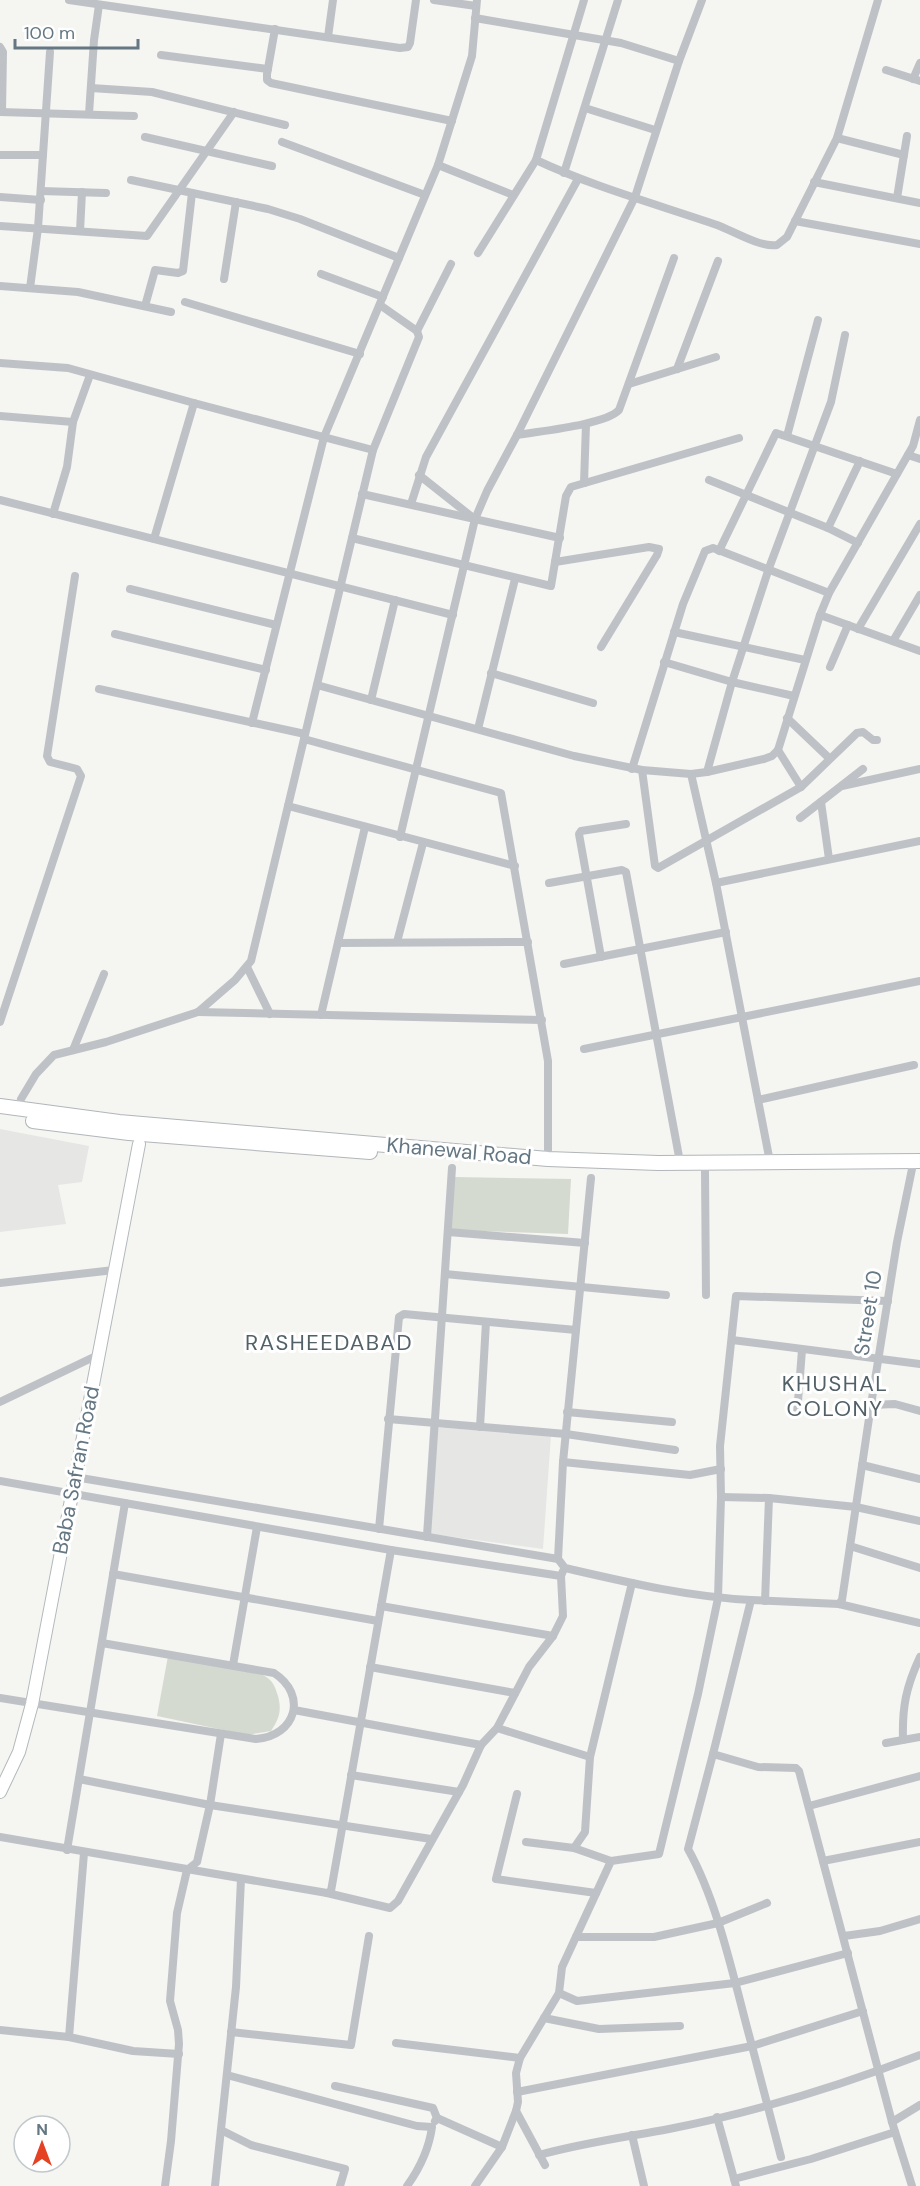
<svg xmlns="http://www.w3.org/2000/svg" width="920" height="2186" viewBox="0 0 920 2186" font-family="'DM Sans',sans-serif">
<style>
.built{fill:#e6e7e5}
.green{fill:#d5dad0}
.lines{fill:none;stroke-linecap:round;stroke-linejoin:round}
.secondary-casing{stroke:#b2b8bc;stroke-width:14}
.primary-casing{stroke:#b1b6ba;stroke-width:16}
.minor{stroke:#bec2c6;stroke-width:8}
.secondary{stroke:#fff;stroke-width:12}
.primary{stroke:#fff;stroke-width:14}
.labels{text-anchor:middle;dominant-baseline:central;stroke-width:6;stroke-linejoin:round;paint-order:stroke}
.street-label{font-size:21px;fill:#647783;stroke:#fff}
.neighbourhood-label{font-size:22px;letter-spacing:1.5px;fill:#526068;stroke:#fff}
</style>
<rect width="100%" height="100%" fill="#f5f5f1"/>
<g class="built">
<polygon points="0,1129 89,1146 82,1182 58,1185 66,1224 0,1232"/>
<polygon points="430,1427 551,1435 543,1549 423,1533"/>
</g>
<g class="green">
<polygon points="455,1177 571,1179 568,1234 450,1230"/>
<path d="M168 1656C190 1660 255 1666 269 1679 274 1683 276 1690 278 1696 282 1711 279 1719 271 1731L247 1735 157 1716Z"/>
</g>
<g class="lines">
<g class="secondary-casing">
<polyline id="secondary" points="0,1792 19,1752 32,1704 139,1144"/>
</g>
<g class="primary-casing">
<g id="primary">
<polyline points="0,1106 119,1122 548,1159 658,1163 920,1161"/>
<polyline points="33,1121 129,1133 370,1152"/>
</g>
</g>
<g class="minor">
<polyline points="69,0 400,48 408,47 410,43 416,0"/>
<polyline points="434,0 476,6"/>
<polyline points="475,18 621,43 679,61"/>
<polyline points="275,29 267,74 267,80 271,83 452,121"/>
<polyline points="328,37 333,0"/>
<polyline points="0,47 3,52 2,112"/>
<polyline points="161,55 268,69"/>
<polyline points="886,70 920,81"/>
<polyline points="913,79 920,63"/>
<polyline points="91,88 152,92 285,125"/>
<polyline points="585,108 655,130"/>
<polyline points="0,112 134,116"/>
<polyline points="89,114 94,40 99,5"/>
<polyline points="145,137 272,166"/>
<polyline points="837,138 904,155"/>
<polyline points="282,142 425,195"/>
<polyline points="0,155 43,155"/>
<path d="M536 160C594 187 656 204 717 225 733 231 761 248 777 245L787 237 837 138 878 0"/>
<polyline points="438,165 513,195"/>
<polyline points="564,173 618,0"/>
<polyline points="131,180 268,209 300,219 399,258"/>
<polyline points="814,182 920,203"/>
<polyline points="41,191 106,193"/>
<polyline points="0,197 41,200"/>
<polyline points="897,198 907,136"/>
<polyline points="795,221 920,244"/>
<polyline points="0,226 147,236 234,112"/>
<polyline points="80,231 82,192"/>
<polyline points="478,253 536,160 584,0"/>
<polyline points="321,274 383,297"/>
<polyline points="224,279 236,202"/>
<polyline points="0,286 78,292 171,312"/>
<polyline points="30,288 38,228 50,52"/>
<polyline points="185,302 360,354"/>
<polyline points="145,306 155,270 178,273 183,271 192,193"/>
<polyline points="417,331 451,264"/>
<polyline points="0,363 68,368 194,403 373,450"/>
<polyline points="677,369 718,261"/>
<polyline points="629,384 716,357"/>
<polyline points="0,416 73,422"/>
<path d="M517 435C539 431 605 425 619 410L674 258"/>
<polyline points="787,436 818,320"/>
<polyline points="908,455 920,459"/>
<polyline points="419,475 472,517"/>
<polyline points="709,480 828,528 858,543"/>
<polyline points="584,483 586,424"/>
<polyline points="362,494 560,538"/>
<polyline points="0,500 453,615"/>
<polyline points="411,504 426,457 578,179"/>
<polyline points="53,514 67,467 73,422 90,375"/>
<polyline points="828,528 860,461"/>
<polyline points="352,538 551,586 566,496 571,487 739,438"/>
<polyline points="154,539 194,403"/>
<polyline points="719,551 776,433 897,474"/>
<polyline points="555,562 649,547 659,549 657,555 601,647"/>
<polyline points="130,589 276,625"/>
<polyline points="820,615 920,651"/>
<polyline points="858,629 920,524"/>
<polyline points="674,632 805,660"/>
<polyline points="115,634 266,670"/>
<polyline points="893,641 920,595"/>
<polyline points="664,662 732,682 794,696"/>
<polyline points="830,667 848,625"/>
<polyline points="491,673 593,703"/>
<polyline points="317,685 574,756 642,770 691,774 707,772 764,759 772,756 778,750 820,615 829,593 913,446 920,420"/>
<polyline points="99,689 305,734"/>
<polyline points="371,700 395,600"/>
<polyline points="787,718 829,758"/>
<polyline points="252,723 324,437 438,165 472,56 477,0"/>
<polyline points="478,729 515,579"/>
<polyline points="304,739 501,793 548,1061 548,1159"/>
<polyline points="778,750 801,787"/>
<polyline points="632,769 683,604 705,551 713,548 829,593"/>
<polyline points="642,770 655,866 658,868 801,787 857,733 863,732 873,740 877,740"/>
<polyline points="707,772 732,682 769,568 831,402 845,335"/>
<polyline points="691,774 716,883 770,1162"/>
<polyline points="842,786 920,769"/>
<polyline points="821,802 829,859"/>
<polyline points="288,806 515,866"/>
<polyline points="800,818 863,769"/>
<polyline points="400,837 475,519 487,491 517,435 635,197 679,61 702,0"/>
<polyline points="549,883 622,870 626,872 680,1162"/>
<polyline points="716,883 920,841"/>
<polyline points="397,942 423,843"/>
<polyline points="338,943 528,942"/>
<polyline points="601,957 579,834 581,831 626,824"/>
<polyline points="564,964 726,932"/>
<polyline points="247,967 270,1014"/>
<polyline points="198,1012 542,1020"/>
<polyline points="321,1015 365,827"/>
<polyline points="0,1022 81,776 77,769 50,762 47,756 75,576"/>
<polyline points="584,1049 920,981"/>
<polyline points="73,1050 104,974"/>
<polyline points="21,1099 36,1074 54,1055 106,1042 198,1012 235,980 251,961 373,450 419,337 417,331 380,305"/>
<polyline points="758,1100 914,1065"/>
<polyline points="705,1171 706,1295"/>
<path d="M591 1178 563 1462 558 1559 565 1568C626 1582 688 1597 751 1600L713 1754 758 1767 796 1768 799 1771 892 2122 912 2186"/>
<polyline points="448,1232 585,1243"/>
<polyline points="445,1274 666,1295"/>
<polyline points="0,1283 114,1270"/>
<polyline points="732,1340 920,1364"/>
<polyline points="0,1402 98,1355"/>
<polyline points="871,1405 895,1404 920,1411"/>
<polyline points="567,1412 672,1422"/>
<polyline points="797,1414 802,1350"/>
<polyline points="388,1419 566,1434 675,1450"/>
<polyline points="480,1427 486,1322"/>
<polyline points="563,1462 690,1475 721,1469"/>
<polyline points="862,1465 920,1479"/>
<polyline points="75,1477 558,1559"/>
<polyline points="0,1481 391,1550 561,1576"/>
<polyline points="721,1497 769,1498"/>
<polyline points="379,1529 399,1317 404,1314 576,1330"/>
<polyline points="427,1537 452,1168"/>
<polyline points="850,1546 920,1568"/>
<polyline points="113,1574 378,1621"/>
<polyline points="751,1600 839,1604 920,1623"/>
<polyline points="765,1601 769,1498 856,1507 920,1521"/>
<polyline points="839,1604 842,1600 871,1405 897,1242 912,1169"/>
<polyline points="381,1606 553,1636"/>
<polyline points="233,1665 257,1527"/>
<polyline points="370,1667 515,1693"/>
<path d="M0 1698 256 1739C296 1736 308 1695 274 1673L102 1643"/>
<polyline points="294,1710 481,1745"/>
<polyline points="497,1728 590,1757 632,1583"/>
<path d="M903 1740C902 1707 906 1687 920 1657"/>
<polyline points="886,1743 920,1737"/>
<path d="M713 1754 688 1849C719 1904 735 1985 752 2046L863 2011"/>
<polyline points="351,1775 459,1792"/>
<polyline points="79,1779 210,1805 431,1839"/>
<polyline points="517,1794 496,1879 596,1893"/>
<polyline points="809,1806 920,1776"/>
<polyline points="0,1837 327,1893 331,1891 391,1550"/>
<polyline points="526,1842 574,1848 611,1861"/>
<polyline points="574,1848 585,1832 590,1757"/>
<polyline points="67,1850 125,1503"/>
<polyline points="823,1861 920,1842"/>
<polyline points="327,1893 390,1908 398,1901 463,1785 481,1745 497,1728 529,1667 553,1636 563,1616 561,1576 563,1571"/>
<polyline points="844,1936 880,1931 920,1919"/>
<polyline points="576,1937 654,1937 718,1923 767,1903"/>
<polyline points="559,1993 577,2001 735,1983 848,1953"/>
<polyline points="544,2018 599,2029 680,2026"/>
<polyline points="0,2030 69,2037 133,2051 179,2054"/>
<polyline points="231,2032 351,2045 369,1936"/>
<polyline points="69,2037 84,1853"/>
<polyline points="396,2043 520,2058 516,2073 518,2102 516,2111 545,2165"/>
<polyline points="520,2058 559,1993 562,1967 611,1861 659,1854 698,1694 718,1598 721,1497 720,1446 736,1296 888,1301"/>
<path d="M227 2075 417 2126 432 2127C429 2149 420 2168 407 2186"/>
<polyline points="335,2086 433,2108 437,2118"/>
<polyline points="517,2092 752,2046 781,2157"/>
<polyline points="717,2117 736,2186"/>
<polyline points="435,2121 437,2118 502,2147"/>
<polyline points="892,2122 920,2105"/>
<polyline points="221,2130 251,2145 345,2169 340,2186"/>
<polyline points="632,2135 644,2186"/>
<path d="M539 2155C582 2143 626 2137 669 2129 751 2113 842 2085 920 2055"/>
<polyline points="734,2179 811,2159 895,2132"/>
<polyline points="165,2186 171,2141 179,2044 178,2030 170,2001 177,1913 187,1870 197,1862 210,1805 221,1734"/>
<polyline points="215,2186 236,1987 241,1879"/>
<polyline points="475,2186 502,2147 516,2111"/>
</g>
<use href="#secondary" class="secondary"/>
<use href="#primary" class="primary"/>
</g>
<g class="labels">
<g class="street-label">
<text transform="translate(459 1151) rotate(5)">Khanewal Road</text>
<text transform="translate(868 1313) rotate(-81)">Street 10</text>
<text transform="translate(76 1470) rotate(-79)">Baba Safran Road</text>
</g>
<g class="neighbourhood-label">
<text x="329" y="1342">RASHEEDABAD</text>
<text x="835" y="1383">KHUSHAL<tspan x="835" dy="25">COLONY</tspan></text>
</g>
</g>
<g transform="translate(42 2144)"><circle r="28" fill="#ffffff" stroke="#c1c9cd" stroke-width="1.5"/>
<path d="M0-4.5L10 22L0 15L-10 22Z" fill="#e44223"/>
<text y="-9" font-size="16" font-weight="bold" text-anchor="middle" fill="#647783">N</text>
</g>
<path d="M15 39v9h123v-9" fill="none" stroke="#647783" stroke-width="3"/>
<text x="24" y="39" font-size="18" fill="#647783" stroke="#ffffff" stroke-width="4.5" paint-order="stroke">100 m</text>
</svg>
